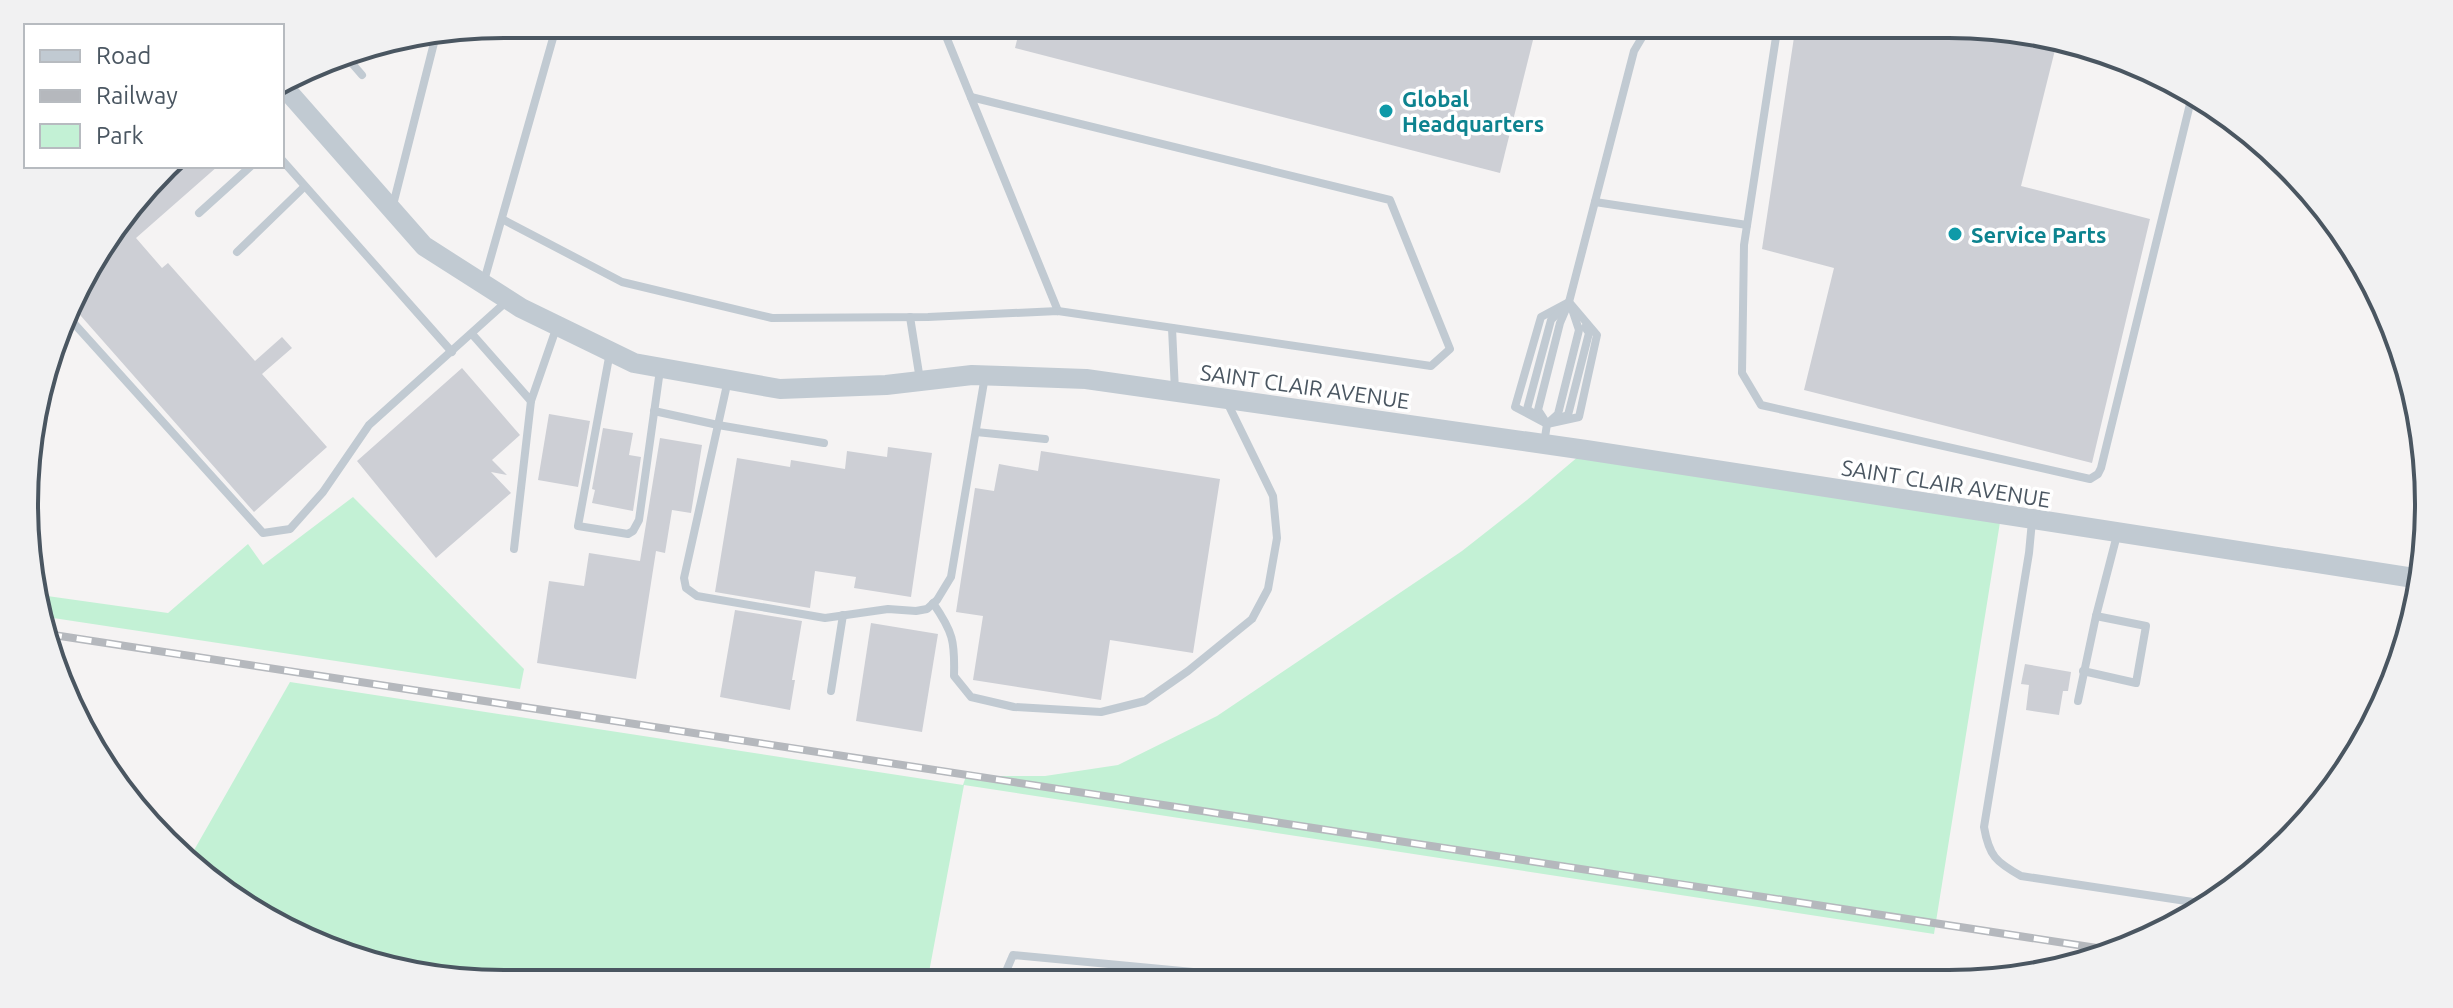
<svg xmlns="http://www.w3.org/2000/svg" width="2453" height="1008" viewBox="0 0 2453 1008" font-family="Ubuntu,sans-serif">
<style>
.green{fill:#c3f1d5}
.building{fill:#cdcfd5}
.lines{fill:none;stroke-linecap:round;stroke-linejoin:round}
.service{stroke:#c1cad2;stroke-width:8}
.tertiary{stroke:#c1cad2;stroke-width:20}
.rail-casing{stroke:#b5b8bd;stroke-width:8}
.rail{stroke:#fff;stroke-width:5;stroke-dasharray:15;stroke-linecap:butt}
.culture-dot{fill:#0f9aa8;stroke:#fff;stroke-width:3}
.labels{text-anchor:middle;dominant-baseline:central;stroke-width:7;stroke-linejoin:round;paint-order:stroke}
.culture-label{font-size:22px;font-weight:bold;fill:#0d838f;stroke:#fff;text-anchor:start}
.street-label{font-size:22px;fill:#4a5661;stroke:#fff}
.rim{fill:none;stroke:#4a5661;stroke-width:4}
</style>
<rect width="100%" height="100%" fill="#f5f3f3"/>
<g class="green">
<polygon points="1586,450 2001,516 1934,934 964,785 927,983 504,984 350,959 211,885 189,859 290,682 963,785 966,776 1045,776 1118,765 1217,716 1462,551 1527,500"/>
<polygon points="353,497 524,669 520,689 40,616 33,594 168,613 248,544 263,565"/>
</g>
<g class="building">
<polygon points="1021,24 1537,24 1500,173 1015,48"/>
<polygon points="1796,24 1949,24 2057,42 2021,186 2150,219 2092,463 1804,390 1834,268 1762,249"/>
<polygon points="169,166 218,166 136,238 162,268 168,263 255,361 282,337 292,348 262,374 327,447 254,512 73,307 88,264"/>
<polygon points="462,368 520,435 492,460 507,475 491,472 511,493 436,558 357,461"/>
<polygon points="549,414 590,421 578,487 538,480"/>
<polygon points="603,428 633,433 629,455 641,457 633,511 592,503 595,490 592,489"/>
<polygon points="660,438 702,445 691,513 672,510 665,553 656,551 636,679 537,663 549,581 584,586 589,553 640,561"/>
<polygon points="888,447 932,453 911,597 854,588 856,577 815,571 810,608 715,592 737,458 790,467 791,460 845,469 847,451 887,457"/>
<polygon points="1041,451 1220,479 1193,653 1110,640 1101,700 973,680 983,616 956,612 975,488 994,491 999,464 1038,471"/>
<polygon points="735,610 802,621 792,680 795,680 790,710 720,697"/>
<polygon points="871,623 938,634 922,732 856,721"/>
<polygon points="2025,664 2071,672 2068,691 2063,691 2059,715 2026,710 2029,685 2021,684"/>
</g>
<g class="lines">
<g class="service">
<polyline points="941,24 1058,311"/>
<polyline points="1778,24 1744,245 1742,373 1761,405 2090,479 2098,474 2101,468 2191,100"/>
<polyline points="343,53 362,75"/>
<polyline points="282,160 452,352"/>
<polyline points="1595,202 1747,225"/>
<polyline points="393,205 436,35"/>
<polyline points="199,213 251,166"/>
<polyline points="502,219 622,282 772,318 928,317 1058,311 1431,366 1450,349 1390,200 971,97"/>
<polyline points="237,252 304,187"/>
<polyline points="484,281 557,24"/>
<polygon points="1569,302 1597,335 1579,417 1547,424 1515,407 1541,317"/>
<polyline points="910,317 920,380"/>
<polyline points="70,319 263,533 290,529 323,492 369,425 506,302"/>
<polyline points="1172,328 1175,391"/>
<polyline points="472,334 531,401 557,326"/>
<polyline points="610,352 578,526 628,534 633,531 639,520 660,370"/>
<polyline points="728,380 684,578 686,588 697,596 825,618 888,609 916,611 927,609 937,600 951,577 985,376"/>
<polyline points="654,411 718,425 824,443"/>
<polyline points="1533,413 1527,409 1551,320 1562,309"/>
<polyline points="1562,417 1568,415 1589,333 1585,327"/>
<polyline points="1547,424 1538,410 1560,323 1569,302 1634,51 1650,24"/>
<polyline points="976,432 1045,439"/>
<polyline points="1544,444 1547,424 1558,414 1579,330 1571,306"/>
<path d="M2032 521 2029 553 1984 827C1989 856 1996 862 2021 876L2206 904"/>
<polyline points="514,549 531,401"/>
<path d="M933 603C953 632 955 641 954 676L971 697 1014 707 1101 712 1145 701 1188 671 1252 619 1268 589 1277 538 1273 496 1226 400"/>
<polyline points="2083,671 2136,683 2146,626 2096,616"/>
<polyline points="831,691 843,615"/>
<polyline points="2078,701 2096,616 2117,535"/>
<polyline points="1001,983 1013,955 1193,972 1198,982"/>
</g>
<polyline class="tertiary" points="284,87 424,246 521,308 634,363 780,389 886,385 972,375 1086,379 1586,450 2414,578"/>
<g class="rail-casing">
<polyline id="rail" points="47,634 2110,950"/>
</g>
<use href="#rail" class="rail"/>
</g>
<g class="culture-dot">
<circle cx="1386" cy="111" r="8"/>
<circle cx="1955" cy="234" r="8"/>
</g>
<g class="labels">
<g class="culture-label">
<text x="1402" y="98">Global<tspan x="1402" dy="25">Headquarters</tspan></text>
<text x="1971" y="234">Service Parts</text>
</g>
<g class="street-label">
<text transform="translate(1305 386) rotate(8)">SAINT CLAIR AVENUE</text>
<text transform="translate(1946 483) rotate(9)">SAINT CLAIR AVENUE</text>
</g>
</g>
<path d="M0 0H2453V1008H0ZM504 38H1949A466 466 0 0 1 2415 504V504A466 466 0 0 1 1949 970H504A466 466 0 0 1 38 504V504A466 466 0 0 1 504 38Z" fill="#f1f1f2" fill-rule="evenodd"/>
<path class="rim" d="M504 38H1949A466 466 0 0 1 2415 504V504A466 466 0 0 1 1949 970H504A466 466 0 0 1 38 504V504A466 466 0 0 1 504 38Z"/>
<rect x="24" y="24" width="260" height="144" fill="#ffffff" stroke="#b7bbc0" stroke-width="2"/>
<rect x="40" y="50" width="40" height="12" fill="#c1cad2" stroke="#b7bbc0" stroke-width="2"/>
<text x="96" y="64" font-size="24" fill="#4a5661">Road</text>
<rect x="40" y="90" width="40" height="12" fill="#b5b8bd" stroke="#b7bbc0" stroke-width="2"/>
<text x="96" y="104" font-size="24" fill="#4a5661">Railway</text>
<rect x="40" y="124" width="40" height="24" fill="#c3f1d5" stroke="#b7bbc0" stroke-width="2"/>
<text x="96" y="144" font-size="24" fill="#4a5661">Park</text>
</svg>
